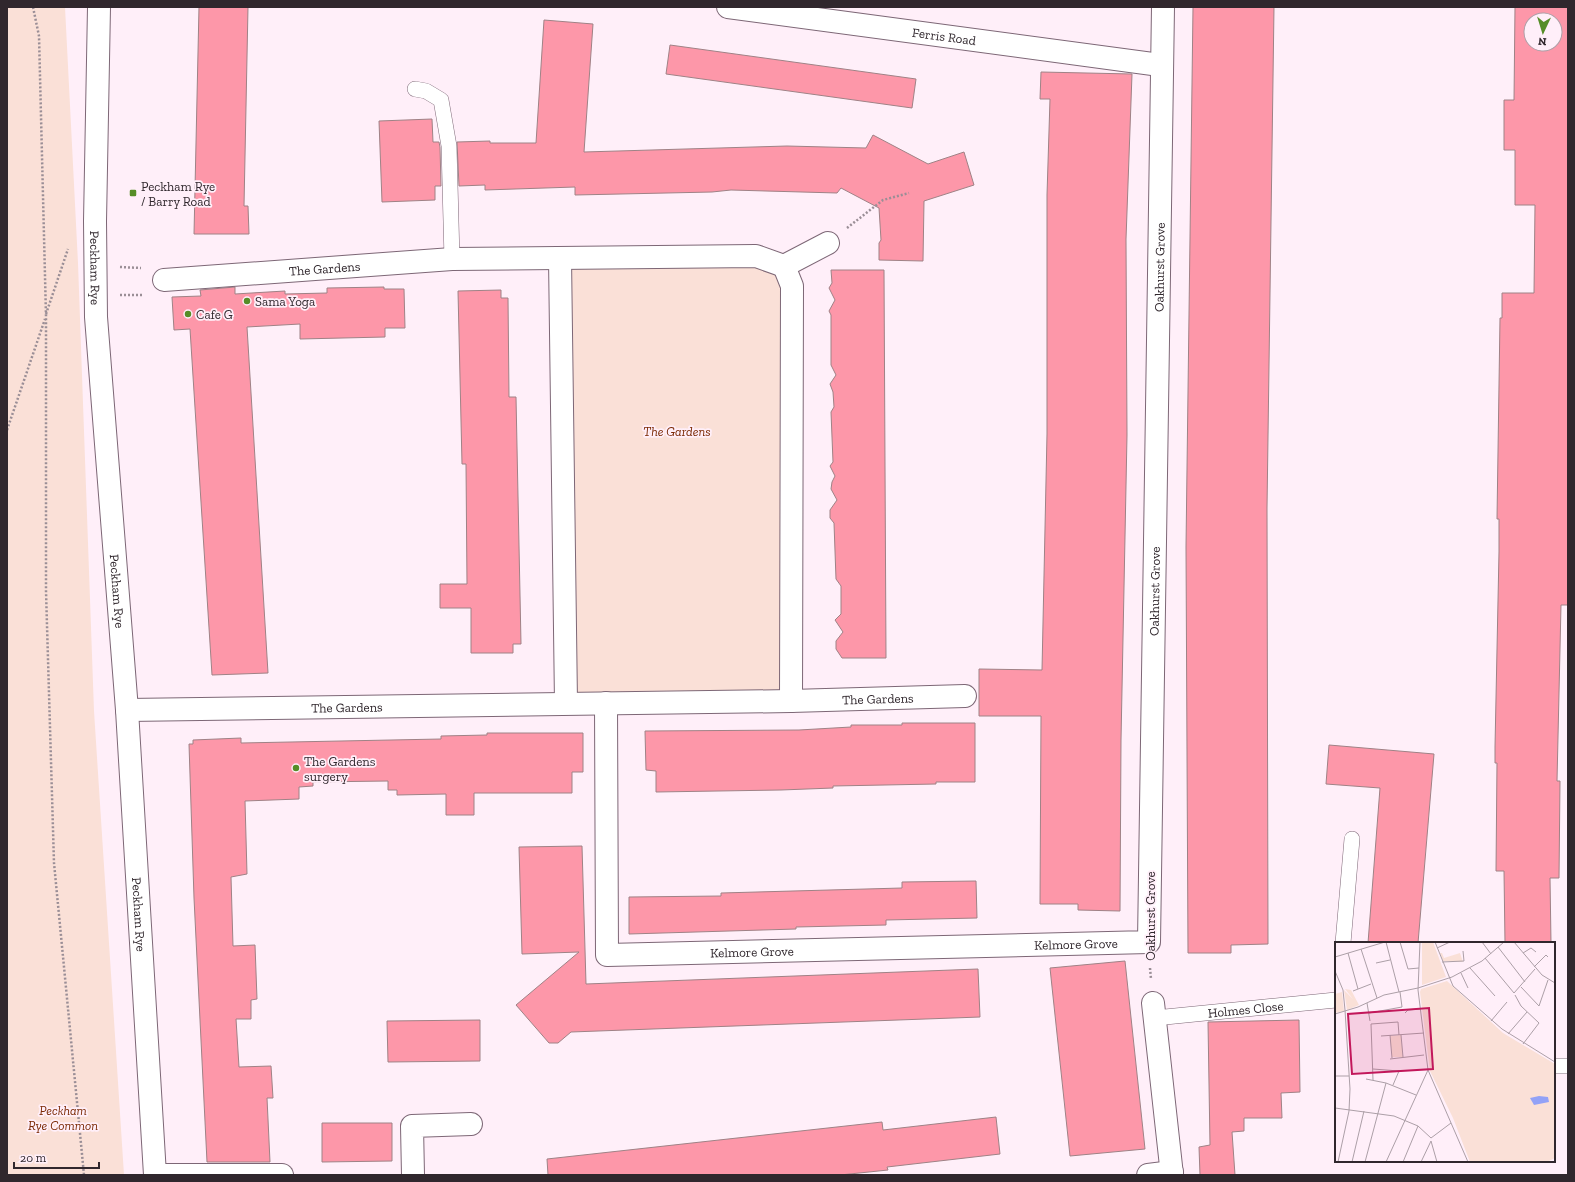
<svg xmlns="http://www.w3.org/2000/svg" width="1575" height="1182" viewBox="0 0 1575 1182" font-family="'Zilla Slab',serif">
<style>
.green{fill:#fae0d7}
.building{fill:#fd97a9;stroke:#9f8286;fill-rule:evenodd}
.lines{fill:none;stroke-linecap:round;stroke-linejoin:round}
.lane-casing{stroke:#7d6776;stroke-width:16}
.street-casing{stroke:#7d6776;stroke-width:24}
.secondary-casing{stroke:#7d6776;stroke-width:24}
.path{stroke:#9a8e96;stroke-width:2.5;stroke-dasharray:2 2;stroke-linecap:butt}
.lane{stroke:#fff;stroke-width:15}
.street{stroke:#fff;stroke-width:22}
.secondary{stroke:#fff;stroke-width:22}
.poi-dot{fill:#568d27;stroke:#ffeff9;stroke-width:1.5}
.labels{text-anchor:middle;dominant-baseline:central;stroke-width:3.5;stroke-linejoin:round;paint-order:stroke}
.street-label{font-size:13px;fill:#30272d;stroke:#ffeff9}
.poi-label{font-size:13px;fill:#30272d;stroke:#ffeff9;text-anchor:start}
.park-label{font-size:13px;font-style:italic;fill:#7a2802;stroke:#ffeff9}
.inset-road{fill:none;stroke:#ac9fa7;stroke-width:1}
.view{fill:#c2185b;fill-opacity:0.15;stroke:#c2185b;stroke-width:2}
.inset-edge{fill:none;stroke:#30272d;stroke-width:2}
</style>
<rect width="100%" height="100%" fill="#ffeff9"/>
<g class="green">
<polygon points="7,7 65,7 78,263 94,711 124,1175 7,1175"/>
<polygon points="754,265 775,272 782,289 784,693 573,694 569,268"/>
</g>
<g class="building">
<polygon points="199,7 248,7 244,206 248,206 249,234 194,234"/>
<polygon points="1193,7 1274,7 1267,508 1268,944 1231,945 1231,953 1188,953 1186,547"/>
<path d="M1515 7H1568V605H1561L1557 781H1560L1559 878H1550L1551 943H1505L1504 871H1496L1497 763H1495V747L1499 552V519H1497L1500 318H1502V293H1534L1535 205H1515V150H1504V100H1514ZM1531 20H1555V44H1531Z"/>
<polygon points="544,20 593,24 584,152 787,146 866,148 873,135 928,164 964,152 974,185 924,201 923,261 879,260 879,243 881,240 879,208 841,188 837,193 731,190 712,192 575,195 575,187 485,190 485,185 459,186 457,142 490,141 490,143 536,143"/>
<polygon points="670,45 916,79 912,108 666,74"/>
<polygon points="1041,72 1132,74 1126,239 1127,435 1121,740 1120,911 1078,910 1078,904 1040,904 1041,716 979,716 979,669 1042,670 1047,434 1047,195 1050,99 1040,99"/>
<polygon points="432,119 433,142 439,142 440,147 441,186 435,186 435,200 382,202 379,121"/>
<polygon points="831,270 884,270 886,658 842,658 836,649 836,641 843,632 835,620 841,614 841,586 836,579 834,523 830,518 830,510 837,500 831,489 832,482 835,476 830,466 833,462 831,412 834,407 833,392 830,384 836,375 831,365 831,315 829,311 835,300 829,288 832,283"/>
<polygon points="235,287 235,294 285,291 285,294 327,293 327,288 384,287 384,289 404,289 405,328 385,328 385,337 300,339 300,324 247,327 268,673 212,675 190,329 174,330 172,297 201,296 200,290"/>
<polygon points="501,290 501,298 508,298 509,397 516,397 521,644 513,644 513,653 471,653 471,608 440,608 440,584 467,584 466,464 462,464 458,291"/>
<polygon points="902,723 975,723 975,782 936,782 936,784 833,786 833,788 781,790 656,792 656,771 646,770 645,731 799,730 851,727 851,725 902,725"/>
<polygon points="487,733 583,733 583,772 572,772 572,793 474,793 474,815 446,815 446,794 397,795 397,790 388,790 388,781 313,782 313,786 299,787 299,799 245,801 247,874 231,877 233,946 255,945 257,999 251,1000 251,1019 236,1019 239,1067 271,1066 273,1098 267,1098 270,1162 207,1162 194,898 189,744 193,744 193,740 241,738 241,743 441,739 441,736 487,735"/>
<polygon points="1329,745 1434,754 1418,943 1368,943 1380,788 1326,784"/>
<polygon points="582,846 586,984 978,969 980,1017 571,1032 558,1043 549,1043 516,1005 579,952 522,954 519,847"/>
<polygon points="976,881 977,918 886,920 886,925 796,927 796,929 629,934 629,897 721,896 721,893 902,888 902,882"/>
<polygon points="1125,961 1145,1149 1070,1156 1050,968"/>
<polygon points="480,1020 480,1061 388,1062 387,1021"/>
<polygon points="1299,1020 1300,1092 1281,1093 1282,1118 1244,1118 1244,1131 1232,1132 1235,1175 1200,1175 1199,1147 1210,1145 1208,1022"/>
<polygon points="996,1117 1000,1154 887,1167 888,1170 840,1175 548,1175 547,1159 882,1122 883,1130"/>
<polygon points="322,1123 392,1123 392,1161 322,1162"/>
</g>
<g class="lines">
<g class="lane-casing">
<g id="lane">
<polyline points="415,89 426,91 441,100 449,146 452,259"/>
<polyline points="1343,943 1352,839"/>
<path id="s1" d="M1155 1018 1336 1000"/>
<polyline points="1554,1066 1568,1066"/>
</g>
</g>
<g class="street-casing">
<g id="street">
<path id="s2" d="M728 7 1160 65"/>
<polyline points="560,258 566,703"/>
<polyline points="784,266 792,286 791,701"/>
<path id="s3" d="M164 280 452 259 756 256 784 266 828 243"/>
<path id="s4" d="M606 703 607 955 1149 942 1163 7"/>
<path id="s5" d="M127 710 791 701 965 696"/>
<polyline points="1153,1003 1172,1175"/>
<polyline points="155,1175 282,1175"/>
<polyline points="413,1175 412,1126 471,1124"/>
<polyline points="1148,1175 1172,1172"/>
</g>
</g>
<g class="secondary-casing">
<g id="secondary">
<path id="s6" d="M99 7 95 221 96 317 127 710 155 1175"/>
</g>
</g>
<g class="path">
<polyline points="33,7 39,36 46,316 46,591 54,863 84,1175"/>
<polyline points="847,228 883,200 909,193"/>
<polyline points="120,267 141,268"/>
<polyline points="120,295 143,295"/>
<polyline points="46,314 68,249"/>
<polyline points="7,430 45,319"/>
<polyline points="1150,968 1151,979"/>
</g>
<use href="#lane" class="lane"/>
<use href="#street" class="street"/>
<use href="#secondary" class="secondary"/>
</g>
<g class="poi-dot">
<rect x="129" y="189" width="8" height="8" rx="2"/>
<circle cx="247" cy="301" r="4"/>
<circle cx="188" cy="314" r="4"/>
<circle cx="296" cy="768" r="4"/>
</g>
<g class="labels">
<g class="street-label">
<text stroke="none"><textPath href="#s2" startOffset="218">Ferris Road</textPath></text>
<text stroke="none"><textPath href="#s6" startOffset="261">Peckham Rye</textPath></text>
<text stroke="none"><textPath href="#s3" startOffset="161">The Gardens</textPath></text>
<text stroke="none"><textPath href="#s4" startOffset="1469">Oakhurst Grove</textPath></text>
<text stroke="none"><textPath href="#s6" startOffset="585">Peckham Rye</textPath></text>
<text stroke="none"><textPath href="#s4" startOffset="1145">Oakhurst Grove</textPath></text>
<text stroke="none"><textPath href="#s5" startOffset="751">The Gardens</textPath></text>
<text stroke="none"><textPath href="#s5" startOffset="220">The Gardens</textPath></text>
<text stroke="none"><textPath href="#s6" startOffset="909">Peckham Rye</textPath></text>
<text transform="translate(1150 916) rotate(-90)">Oakhurst Grove</text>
<text stroke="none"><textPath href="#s4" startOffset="721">Kelmore Grove</textPath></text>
<text stroke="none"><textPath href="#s4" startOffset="397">Kelmore Grove</textPath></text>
<text stroke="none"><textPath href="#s1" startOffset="91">Holmes Close</textPath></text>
</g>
<g class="poi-label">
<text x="141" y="186">Peckham Rye<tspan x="141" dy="15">/ Barry Road</tspan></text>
<text x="255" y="301">Sama Yoga</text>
<text x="196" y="314">Cafe G</text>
<text x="304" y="761">The Gardens<tspan x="304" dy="15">surgery</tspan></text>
</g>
<g class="park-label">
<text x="677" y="431">The Gardens</text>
<text x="63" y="1110">Peckham<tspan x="63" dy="15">Rye Common</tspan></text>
</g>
</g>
<g transform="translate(1335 942)">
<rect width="220" height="220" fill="#ffeff9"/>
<path d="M87 0H98L111 35 87 43ZM105 11H107L109 16 125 11 128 20 108 19ZM112 39 168 91 220 122V216L212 220H135L118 176 95 129 85 50 86 47ZM10 47 16 48 24 63 12 68 9 48 18 57ZM7 50 9 69 0 71V52ZM66 93 68 115H57L55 94Z" fill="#fae0d7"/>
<path d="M204 154 213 155 214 160 199 163 195 156Z" fill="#93a2f7"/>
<path class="inset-road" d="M51 0 64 50M65 0 73 27 84 26M85 0 83 48 93 128 133 220M100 0 118 44 167 87 220 120M147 0 156 12M179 0 207 33 220 41M163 5 190 40M102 6 115 0M26 7 42 56M13 11 23 47M188 11 196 6 201 10M0 15 50 0M150 16 179 51M107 20 129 19 128 9M41 21 55 18M199 25 211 13 213 15M135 26 160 54M0 29 8 48 10 68 15 147 14 169 3 220M126 31 133 46M186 45 204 64 213 38M18 49 36 42M179 51 200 27M180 53 186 64 204 81 188 102M32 61 35 79M34 71 67 65 65 50M70 71 73 68 85 67M0 72 23 65 49 53 83 46 117 35 147 19 169 0M156 79 172 60M173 92 192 70M55 93 57 116M66 93 68 115M46 94 89 91M55 117 89 113M38 127 64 129 58 143M0 134H14M31 137 51 141 81 153M38 138 36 82 63 80 64 93M0 166 59 174 83 184 96 196 116 181M96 199 102 220M17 220 29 169M30 220 51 141M51 220 93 128M68 220 83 184M86 220 96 199"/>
<path class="view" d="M94 66 98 127 17 132 13 72Z"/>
<rect width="220" height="220" class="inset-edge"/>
</g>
<rect width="1575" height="1182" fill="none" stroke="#30272d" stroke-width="16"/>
<g transform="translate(1543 32) rotate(184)"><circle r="19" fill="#ffeff9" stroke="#ac9fa7"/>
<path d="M0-3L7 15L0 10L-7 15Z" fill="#568d27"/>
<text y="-6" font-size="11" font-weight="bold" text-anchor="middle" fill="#30272d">N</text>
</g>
<path d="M14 1162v6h85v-6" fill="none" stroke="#30272d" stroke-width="2"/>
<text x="20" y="1162" font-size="12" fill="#30272d" stroke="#ffeff9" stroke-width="3" paint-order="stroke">20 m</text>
</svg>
